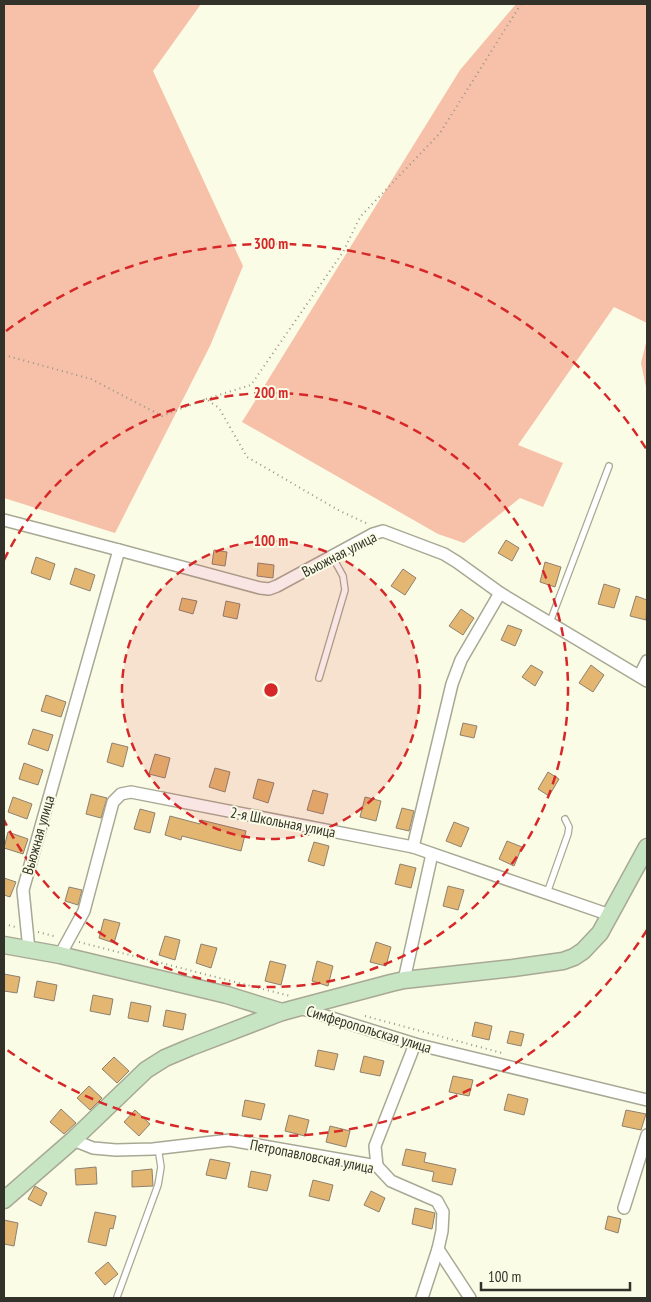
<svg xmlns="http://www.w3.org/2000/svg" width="651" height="1302" viewBox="0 0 651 1302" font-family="'PT Sans Narrow',sans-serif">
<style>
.green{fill:#f7c0a9}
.building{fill:#e3b672;stroke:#8e8170}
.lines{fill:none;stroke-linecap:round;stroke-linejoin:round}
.lane-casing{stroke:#a8a994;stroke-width:8}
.street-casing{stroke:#a8a994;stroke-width:14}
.secondary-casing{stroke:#a8a994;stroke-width:19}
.path{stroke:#959686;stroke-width:2;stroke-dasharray:1 4;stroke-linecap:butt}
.lane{stroke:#fff;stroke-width:5.5}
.street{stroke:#fff;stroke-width:11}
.secondary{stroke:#c7e4c3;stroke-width:16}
.ring{fill:none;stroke:#d62828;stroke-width:2.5;stroke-dasharray:9 6}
.labels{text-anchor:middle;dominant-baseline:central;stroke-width:4;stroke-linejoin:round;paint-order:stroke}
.street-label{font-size:15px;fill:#32322a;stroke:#fbfce5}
.centre{fill:#d62828;stroke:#fbfce5;stroke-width:2.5}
.ring-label{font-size:15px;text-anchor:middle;font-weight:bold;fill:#d62828;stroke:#fbfce5;stroke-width:4;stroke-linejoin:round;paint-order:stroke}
</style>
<rect width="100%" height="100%" fill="#fbfce5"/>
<g class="green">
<polygon points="4,4 201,4 153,71 243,266 210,346 115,533 4,498"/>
<polygon points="516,4 647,4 647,323 614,307 518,445 563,463 543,507 520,498 464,543 438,534 242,422 460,70"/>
<polygon points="647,339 647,392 641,363"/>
</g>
<g class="building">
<polygon points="506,540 519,548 512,561 498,553"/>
<polygon points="214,550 227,552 225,566 212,564"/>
<polygon points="36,557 55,564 50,580 31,573"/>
<polygon points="545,562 561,567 555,587 540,582"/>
<polygon points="258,563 274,565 273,578 257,576"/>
<polygon points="75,568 95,575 90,591 70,584"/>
<polygon points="403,569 416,578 405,595 391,586"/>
<polygon points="604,584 620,589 614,608 598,604"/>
<polygon points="636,596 647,600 646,620 630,616"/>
<polygon points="182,598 197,601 193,614 179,610"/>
<polygon points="226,601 240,604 237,619 223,616"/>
<polygon points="461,609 474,618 463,635 449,626"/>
<polygon points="508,625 522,630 515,646 501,640"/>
<polygon points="531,665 543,672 535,686 522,677"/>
<polygon points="591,665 604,675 593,692 579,683"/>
<polygon points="46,695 66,702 61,717 41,711"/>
<polygon points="463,723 477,726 474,738 460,735"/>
<polygon points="33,729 53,735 48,751 28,744"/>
<polygon points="112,743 128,747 123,767 107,762"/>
<polygon points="155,754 170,758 165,778 149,774"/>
<polygon points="24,763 43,770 38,785 19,779"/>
<polygon points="215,768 230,772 225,792 209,787"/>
<polygon points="548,772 559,779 549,796 538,789"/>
<polygon points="258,779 274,783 268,803 253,798"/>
<polygon points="313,790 328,794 323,814 307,810"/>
<polygon points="91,794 107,798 101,818 86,814"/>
<polygon points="13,797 32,804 27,819 8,812"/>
<polygon points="365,797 381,801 376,821 360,817"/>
<polygon points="402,808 414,811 409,831 396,828"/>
<polygon points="140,809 155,813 150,833 134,829"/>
<polygon points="170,816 200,824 201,820 246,831 241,851 182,836 181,840 165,835"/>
<polygon points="454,822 469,828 461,847 446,841"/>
<polygon points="8,832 28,839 23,854 4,848"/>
<polygon points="507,841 522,847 514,866 499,859"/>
<polygon points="314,842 329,846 324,866 308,861"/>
<polygon points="400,864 416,868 411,888 395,884"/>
<polygon points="4,878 16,882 10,897 4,895"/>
<polygon points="448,886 464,890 458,910 443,906"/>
<polygon points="69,887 82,890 78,905 65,901"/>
<polygon points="104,919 120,923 114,943 99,938"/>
<polygon points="165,936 180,940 175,960 159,955"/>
<polygon points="376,942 391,947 386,966 370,962"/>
<polygon points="201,944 217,948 211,968 196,963"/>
<polygon points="270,961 286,965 281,985 265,981"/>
<polygon points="317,961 333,966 328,986 312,981"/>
<polygon points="4,974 20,977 17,993 4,991"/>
<polygon points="37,981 57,985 54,1001 34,997"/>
<polygon points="93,995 113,999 110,1015 90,1011"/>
<polygon points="131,1002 151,1006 148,1022 128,1018"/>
<polygon points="166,1010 186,1014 183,1030 163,1026"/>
<polygon points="475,1022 492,1026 489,1040 472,1036"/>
<polygon points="510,1031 524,1034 521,1046 507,1043"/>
<polygon points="318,1050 338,1054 334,1070 315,1066"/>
<polygon points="364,1056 384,1061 380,1076 360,1072"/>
<polygon points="114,1057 129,1071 117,1083 102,1069"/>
<polygon points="453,1076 473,1080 469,1096 449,1092"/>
<polygon points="89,1086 102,1098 90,1110 77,1098"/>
<polygon points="508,1094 528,1099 524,1115 504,1110"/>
<polygon points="245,1100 265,1104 261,1120 242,1116"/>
<polygon points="61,1109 76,1123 64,1134 50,1122"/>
<polygon points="135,1110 150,1124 139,1136 124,1122"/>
<polygon points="626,1110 646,1114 641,1130 622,1126"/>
<polygon points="289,1115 309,1120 305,1136 285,1131"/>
<polygon points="330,1126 350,1131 346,1147 326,1142"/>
<polygon points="406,1149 426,1153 424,1162 456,1169 452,1185 432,1181 434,1172 402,1165"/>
<polygon points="210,1159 230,1163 226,1179 206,1175"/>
<polygon points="96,1167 97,1184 76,1185 75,1169"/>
<polygon points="152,1169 153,1186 132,1187 132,1171"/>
<polygon points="251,1171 271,1175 267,1191 248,1187"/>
<polygon points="313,1180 333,1185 329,1201 309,1196"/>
<polygon points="35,1186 47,1193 41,1206 28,1199"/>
<polygon points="371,1191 385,1198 379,1212 364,1205"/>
<polygon points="415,1208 435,1213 432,1229 412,1224"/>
<polygon points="95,1212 116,1216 113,1229 110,1228 106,1246 88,1242"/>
<polygon points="608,1216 621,1219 618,1233 605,1229"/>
<polygon points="4,1220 18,1223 14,1246 4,1244"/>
<polygon points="108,1262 118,1274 105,1285 95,1273"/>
</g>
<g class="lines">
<g class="lane-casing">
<g id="lane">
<polyline points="550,622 609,466"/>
<polyline points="319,678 345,590 343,576 332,556"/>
<polyline points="547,893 568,834 569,827 565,819"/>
<polyline points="117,1297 158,1185 161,1167 158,1148"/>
</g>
</g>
<g class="street-casing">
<g id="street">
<polyline points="4,520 119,550 23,890 29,950"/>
<polyline points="119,550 260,588 269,589 277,586 373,534 383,531 444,554 457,562 500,593 647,681"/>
<polyline points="640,675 647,661"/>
<polyline points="413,847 452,684 461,660 500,593"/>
<polyline points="60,955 84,911 113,802 121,794 131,792 413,847 610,915"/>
<polyline points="404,980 432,854"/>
<polyline points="300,1008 415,1044 647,1100"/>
<polyline points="73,1140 93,1148 116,1150 153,1149 230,1140 377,1166 391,1181 437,1201 443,1212 442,1231 438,1249 470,1298"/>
<polyline points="377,1166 375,1146 415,1044"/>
<polyline points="624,1208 647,1135"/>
<polyline points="422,1298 438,1249"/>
</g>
</g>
<g class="secondary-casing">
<g id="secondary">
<polyline points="4,945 60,955 227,995 282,1012"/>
<polyline points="4,1200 73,1140 146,1070 165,1058 191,1047 282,1012 391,983 404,980 513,968 563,961 574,957 583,951 600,933 647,847"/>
</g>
</g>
<g class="path">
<polyline points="4,355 91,379 162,416 206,399 219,408 247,457 340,511 368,524"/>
<polyline points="206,399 251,385 343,252 360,217 440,133 521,4"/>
<polyline points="4,924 16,927"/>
<polyline points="38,932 57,937"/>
<polyline points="79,942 290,996"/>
<polyline points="365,1016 502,1053"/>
</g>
<use href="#lane" class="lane"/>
<use href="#street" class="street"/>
<use href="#secondary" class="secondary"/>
</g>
<circle cx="271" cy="690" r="149" fill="#d62828" fill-opacity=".12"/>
<g class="ring">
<circle cx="271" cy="690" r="149"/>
<path d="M4 560A297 297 0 1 1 4 820"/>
<path d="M647 930A446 446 0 0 1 6 1049M6 331A446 446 0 0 1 647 450"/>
</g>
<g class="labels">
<g class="street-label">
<text transform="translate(339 554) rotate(-27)">Вьюжная улица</text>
<text transform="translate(283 822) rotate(11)">2-я Школьная улица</text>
<text transform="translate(38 835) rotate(-74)">Вьюжная улица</text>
<text transform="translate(369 1029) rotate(17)">Симферопольская улица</text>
<text transform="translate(312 1156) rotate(11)">Петропавловская улица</text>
</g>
</g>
<circle cx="271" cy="690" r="8" class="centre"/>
<g class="ring-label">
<text x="271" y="249">300 m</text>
<text x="271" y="398">200 m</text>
<text x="271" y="546">100 m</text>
</g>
<rect width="651" height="1302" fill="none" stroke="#32322a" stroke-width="10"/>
<path d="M481 1282v8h149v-8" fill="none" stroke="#32322a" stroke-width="2.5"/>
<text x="488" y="1282" font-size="15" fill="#32322a" stroke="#fbfce5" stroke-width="4" paint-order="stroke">100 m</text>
</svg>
